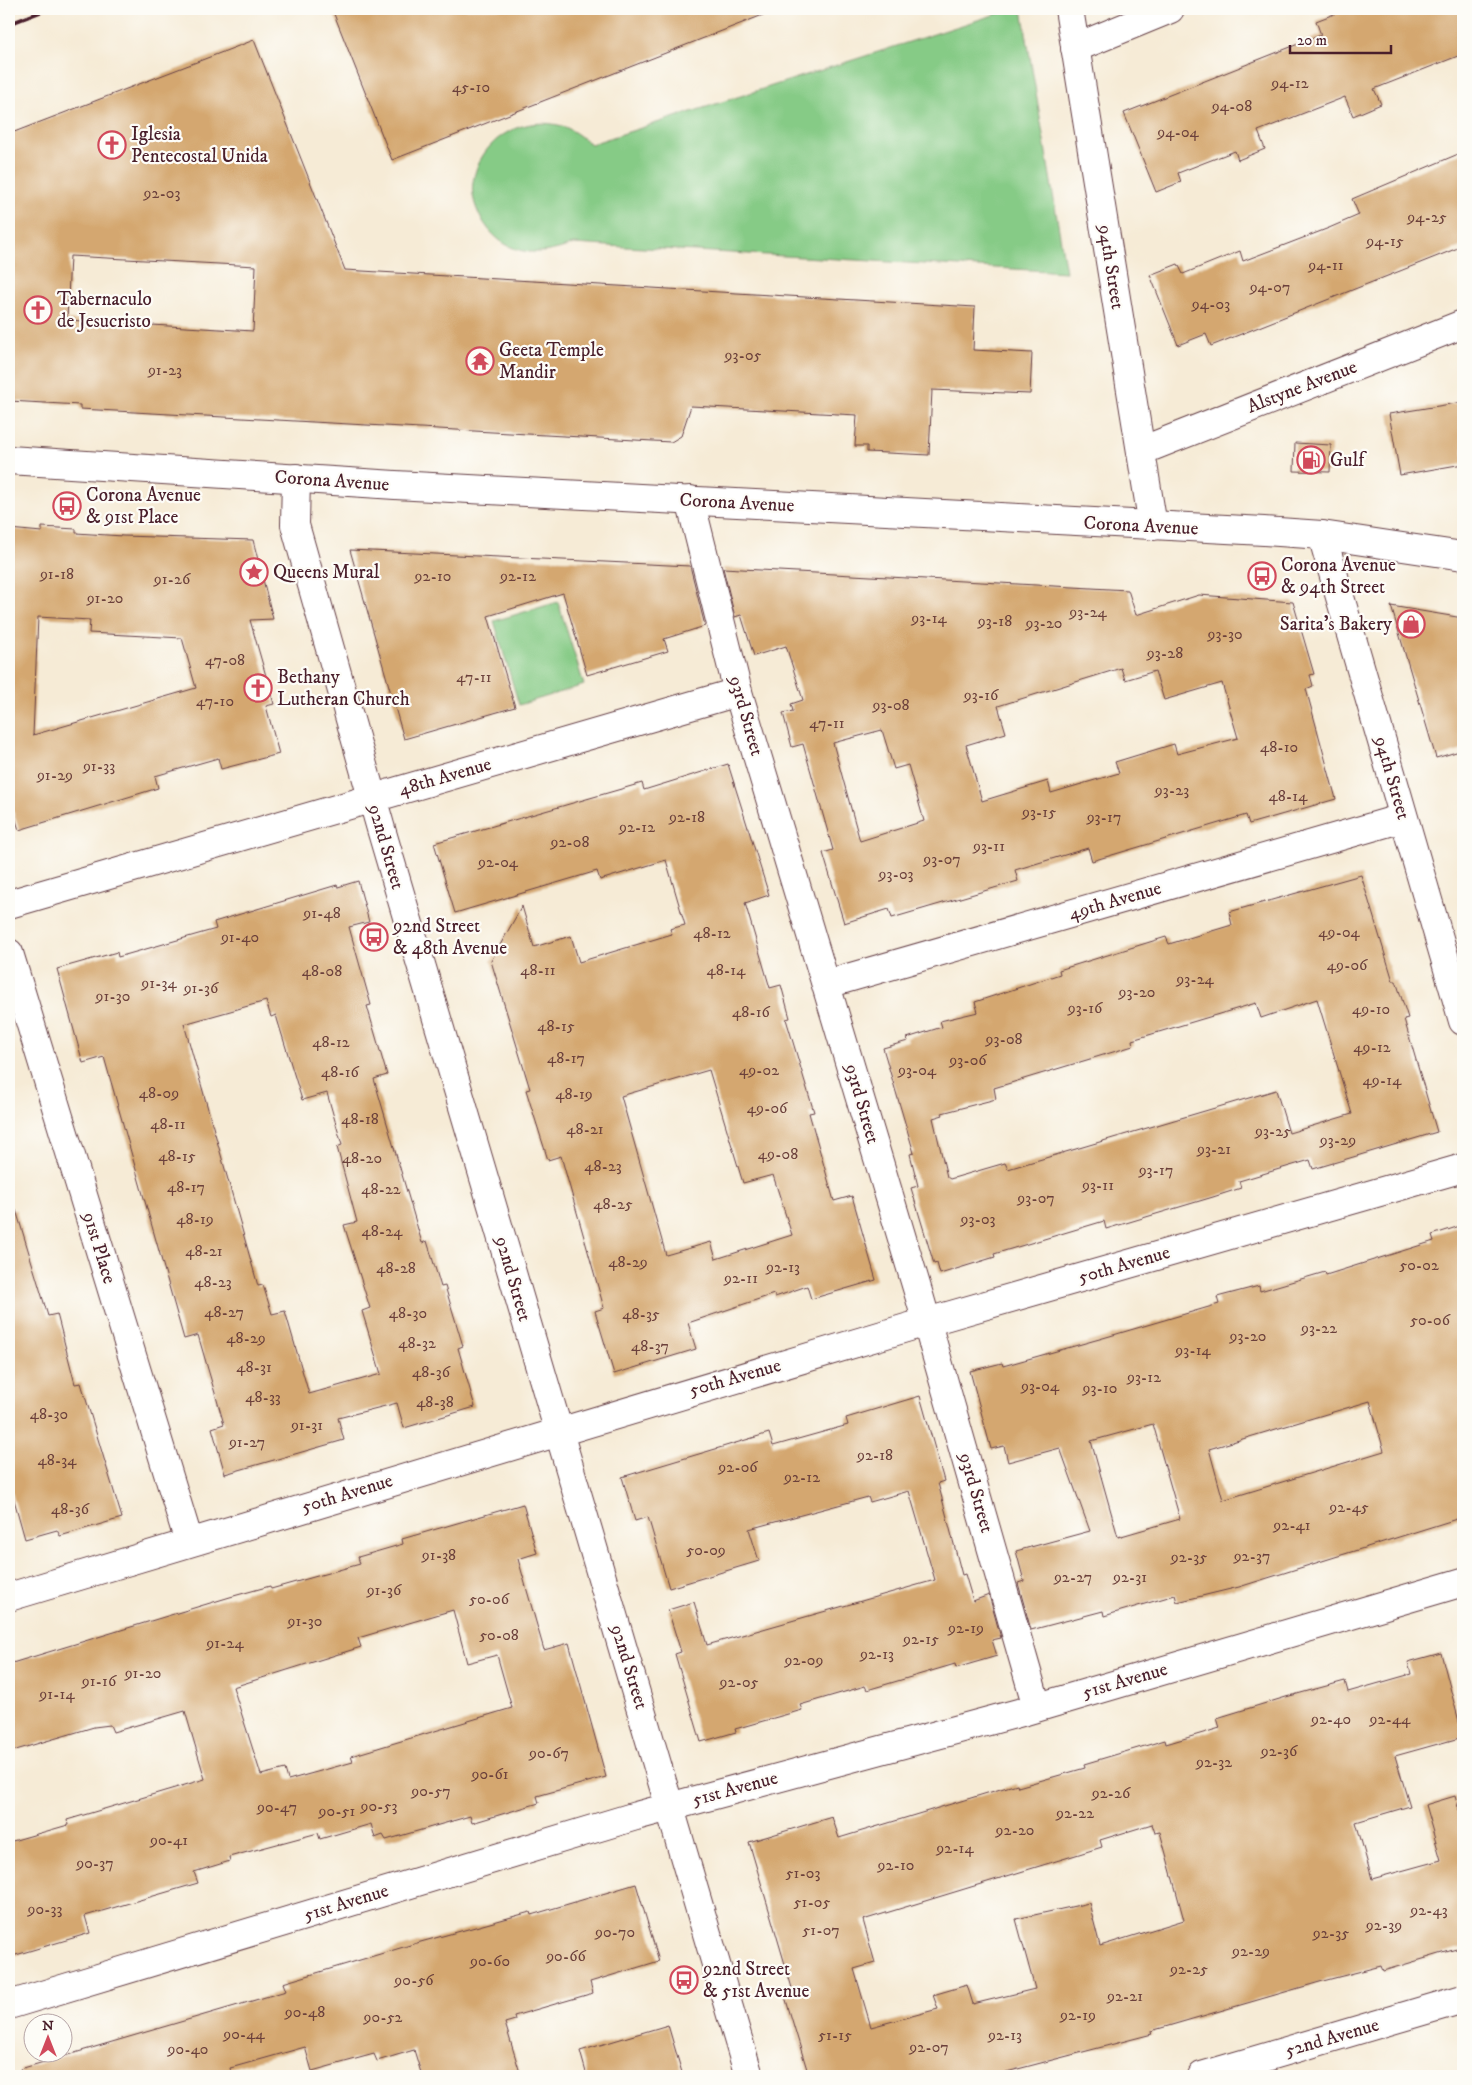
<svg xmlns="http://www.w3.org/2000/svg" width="1472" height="2085" viewBox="0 0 1472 2085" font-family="'IM FELL DW Pica',serif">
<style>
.green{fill:#86cb86;stroke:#687558}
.building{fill:#d4a770;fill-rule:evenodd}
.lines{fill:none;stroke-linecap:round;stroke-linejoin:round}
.minor-casing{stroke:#643e45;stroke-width:30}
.tertiary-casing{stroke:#643e45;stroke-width:30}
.minor{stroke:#fff;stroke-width:28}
.tertiary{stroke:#fff;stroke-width:28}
.rail{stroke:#4a1f2b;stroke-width:4}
.labels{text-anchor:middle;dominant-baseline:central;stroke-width:4.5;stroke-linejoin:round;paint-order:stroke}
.number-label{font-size:16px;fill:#6c413c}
.poi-label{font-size:19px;fill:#4a1f2b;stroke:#fdfcf7;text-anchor:start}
.street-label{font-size:19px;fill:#4a1f2b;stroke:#fdfcf7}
</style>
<rect width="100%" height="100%" fill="#fdfcf7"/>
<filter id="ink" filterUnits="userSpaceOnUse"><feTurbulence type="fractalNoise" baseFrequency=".02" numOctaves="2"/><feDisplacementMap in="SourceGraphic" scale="10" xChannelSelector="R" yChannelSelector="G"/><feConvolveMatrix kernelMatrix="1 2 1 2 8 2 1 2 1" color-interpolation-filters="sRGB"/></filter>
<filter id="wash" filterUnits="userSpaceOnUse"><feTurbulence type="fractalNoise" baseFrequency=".0096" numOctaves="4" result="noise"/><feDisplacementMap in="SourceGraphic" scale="20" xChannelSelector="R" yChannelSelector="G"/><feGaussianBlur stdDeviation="1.12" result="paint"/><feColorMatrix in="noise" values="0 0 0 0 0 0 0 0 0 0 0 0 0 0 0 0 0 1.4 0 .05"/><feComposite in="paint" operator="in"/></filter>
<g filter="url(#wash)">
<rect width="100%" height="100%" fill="#f6ebd6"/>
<g class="green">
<path d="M1012 9H1022L1066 272 573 244C536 259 502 255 481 218 475 207 471 194 473 182 479 142 518 116 558 125 570 127 581 137 591 144Z"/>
<polygon points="558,602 584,685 519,705 494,621"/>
</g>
<g id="blocks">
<g class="building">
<polygon points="332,9 773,9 773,11 392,160"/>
<polygon points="1347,9 1463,9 1463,54 1374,89 1381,104 1353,116 1345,97 1258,131 1265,149 1238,160 1235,151 1206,162 1178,173 1181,182 1156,192 1124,113 1321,35 1316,21"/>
<path d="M254 40 345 270 975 307 973 350 1032 353 1030 394 932 390 929 455 867 452V446H855L857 415 691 406 681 436 671 442 80 409V405L9 401V134ZM70 256 256 266 253 331 67 320Z"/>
<polygon points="1463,152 1463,246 1211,346 1206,334 1178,345 1150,275 1178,264 1183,274 1240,251 1243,261 1329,228 1359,215 1352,199"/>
<polygon points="1463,402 1463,464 1400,475 1389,414"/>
<polygon points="1295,443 1331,445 1330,472 1294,471"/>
<path d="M42 527 76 529V533L123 536 253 540 273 619 250 620 274 704 266 706 279 754 221 769 218 758 155 776 158 788 19 830 9 798V529L42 532ZM38 617 90 620 89 633 182 638 196 688 33 735Z"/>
<polygon points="350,550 690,566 705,626 664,639 668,651 587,675 563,593 488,616 515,707 404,739"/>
<path d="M723 568 1128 590 1136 615 1199 595 1293 602 1314 674 1310 675 1313 686 1306 689 1336 799 1249 824 1246 815 1092 861 1088 848 1015 870 1018 881 892 918 889 909 844 923 823 853 833 850 803 744 792 747 783 713 793 711 791 704 803 700 786 646 754 656 741 615 735 617ZM1121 668 1125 680 1155 671 1164 700 1222 683 1238 738 1177 754 1174 744 1115 762 1119 773 1051 793 1048 781 982 801 966 745 1006 733 998 706ZM882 730 894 769 908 765 924 821 860 841 833 743Z"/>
<polygon points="1391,606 1463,618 1463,750 1436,758"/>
<path d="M728 764 769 895 745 903 770 988 781 985 790 1018 786 1019 814 1112 809 1113 834 1201 852 1196 876 1280 811 1299 807 1286 775 1297 774 1294 688 1323 696 1349 614 1374 595 1311 604 1308 561 1156 548 1160 526 1090 530 1089 491 961 522 906 534 947 571 936 579 962 672 934 670 929 685 925 666 860 600 880 597 871 455 913 434 843 642 783 644 790ZM709 1070 743 1183 773 1175 792 1235 716 1259 711 1242 666 1255 621 1096Z"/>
<path d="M1361 875 1393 981H1396L1408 1018 1404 1019 1437 1132 1313 1169 1310 1160 1239 1181 1241 1188 1213 1197 1106 1229 1104 1221 994 1254 995 1257 940 1274 937 1263 934 1264 911 1188 918 1186 910 1154 914 1153 883 1048 908 1041 907 1038 942 1027 940 1021 978 1012 975 1002 1060 974 1059 970 1166 937 1169 944 1232 925 1229 912ZM1317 999 1352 1114 1289 1133 1276 1090 1008 1169 1005 1163 950 1179 947 1177 933 1118 943 1115 942 1113 996 1099 994 1088 1133 1046 1132 1040 1256 1003 1261 1018Z"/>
<path d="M358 881 369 922 349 927 371 1005 367 1006 387 1075 374 1079 422 1243 427 1241 441 1287 445 1286 463 1346 458 1348 475 1407 404 1428 397 1403 338 1418 344 1440 225 1474 212 1428 224 1424 198 1335 184 1339 104 1057 83 1063 57 969 117 952 118 957 216 929 214 922 337 885 338 887ZM266 1001 271 1017 276 1015 278 1022 302 1100 327 1093 342 1145 337 1147 357 1222 344 1225 370 1308 362 1311 381 1374 309 1394 285 1311 272 1314 263 1285 258 1286 184 1024Z"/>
<polygon points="16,1210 48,1316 57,1314 75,1384 81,1383 122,1518 60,1536 57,1530 25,1539 9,1482 9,1211"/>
<path d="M1463 1225V1517L1239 1587 1177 1602 1175 1595 1104 1616 1103 1611 1031 1630 1018 1583 1024 1581 1016 1551 1090 1531 1060 1448 1008 1462 1004 1446 991 1449 970 1371 1002 1363 1003 1366 1103 1338 1219 1304 1217 1297 1259 1286 1260 1291 1325 1272 1326 1275 1434 1241 1432 1235ZM1370 1401 1384 1451 1223 1500 1209 1449ZM1153 1424 1180 1519 1118 1537 1091 1441Z"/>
<polygon points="920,1396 944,1481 938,1483 962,1575 965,1574 973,1601 989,1595 1001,1638 992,1640 997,1656 956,1668 955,1664 867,1690 865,1686 800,1705 802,1710 735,1729 736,1732 701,1742 675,1654 681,1652 668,1610 694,1602 707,1645 935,1580 909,1491 870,1502 868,1497 749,1529 759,1561 669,1588 648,1517 635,1521 622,1477 769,1433 773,1446 848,1425 846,1418"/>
<path d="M523 1504 537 1553 518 1559 544 1650 569 1643 606 1777 537 1796 539 1803 472 1823 470 1816 386 1840 383 1835 375 1838 371 1824 320 1839 318 1833 229 1857 230 1861 194 1872 198 1883 85 1916 90 1933 9 1957V1842L68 1825 67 1820 205 1779 185 1711 113 1732 110 1725 94 1727 9 1752V1664L230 1597 270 1586 271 1589 360 1564 358 1557 403 1544 402 1539ZM453 1610 467 1663 497 1655 512 1708 351 1756 353 1762 288 1780 285 1769 261 1775 233 1687 361 1647 358 1638Z"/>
<path d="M1441 1653 1463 1737 1395 1756 1410 1806 1356 1822 1372 1879 1441 1860 1425 1805 1455 1796 1463 1826V1947L1383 1971 1381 1966 1323 1981 1151 2031 1152 2034 991 2076H809L783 1990 792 1988 749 1842 832 1817 839 1838 1017 1784 1018 1787 1085 1768 1084 1764 1165 1740 1166 1744 1220 1728 1217 1718 1286 1697 1345 1681 1348 1692 1411 1674 1408 1662ZM1152 1824 1155 1833 1160 1832 1184 1920 1100 1946 1089 1903 1016 1919 1035 1989 973 2004 967 1985 933 1995 938 2009 871 2027 854 1969 875 1963 863 1920 1102 1847 1100 1840Z"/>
<polygon points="636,1884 659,1961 590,1982 593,1993 514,2016 515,2020 505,2023 521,2076 422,2076 414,2050 377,2061 374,2054 312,2071 305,2047 234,2067 230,2068 232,2076 21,2076 20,2069 286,1991 283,1983 417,1943 530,1912 531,1915"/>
<polygon points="668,2025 683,2076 587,2076 580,2051"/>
</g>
</g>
</g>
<g filter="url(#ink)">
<use href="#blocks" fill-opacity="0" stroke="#643e45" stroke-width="1"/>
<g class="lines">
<g class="minor-casing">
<g id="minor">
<polyline points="1069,9 1153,526"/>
<polyline points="1075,48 1170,9"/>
<polyline points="1141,451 1463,324"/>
<polyline points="296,478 295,525 381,829 749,2076"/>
<polyline points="690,500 738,692 919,1295 1037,1707"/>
<polyline points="1322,535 1463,1021"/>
<polyline points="9,904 738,692"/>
<polyline points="9,953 189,1542"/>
<polyline points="827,984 1403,818"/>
<polyline points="9,1597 906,1328 1463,1168"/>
<polyline points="9,2005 636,1816 1022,1712 1463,1582"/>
<polyline points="1202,2076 1463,1999"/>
</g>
</g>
<g class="tertiary-casing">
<polyline id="tertiary" points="9,460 395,485 1264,531 1322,535 1463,556"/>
</g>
<use href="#minor" class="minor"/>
<use href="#tertiary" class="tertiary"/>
<polyline class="rail" points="9,24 48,9"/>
</g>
</g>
<defs>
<g id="church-ring" transform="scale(1.4375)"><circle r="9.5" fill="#fdfcf7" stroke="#d1495b" stroke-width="1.5"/><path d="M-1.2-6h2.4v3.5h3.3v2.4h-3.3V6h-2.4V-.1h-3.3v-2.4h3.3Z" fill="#d1495b"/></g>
<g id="temple-ring" transform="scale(1.4375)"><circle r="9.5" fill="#fdfcf7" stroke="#d1495b" stroke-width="1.5"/><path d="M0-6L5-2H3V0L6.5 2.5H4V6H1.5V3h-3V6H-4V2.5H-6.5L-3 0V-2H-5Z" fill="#d1495b"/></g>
<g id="fuel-ring" transform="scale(1.4375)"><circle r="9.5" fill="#fdfcf7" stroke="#d1495b" stroke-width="1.5"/><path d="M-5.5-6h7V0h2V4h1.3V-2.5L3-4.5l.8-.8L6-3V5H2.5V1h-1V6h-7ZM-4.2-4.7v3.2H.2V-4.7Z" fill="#d1495b"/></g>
<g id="bus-ring" transform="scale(1.4375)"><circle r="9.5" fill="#fdfcf7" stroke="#d1495b" stroke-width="1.5"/><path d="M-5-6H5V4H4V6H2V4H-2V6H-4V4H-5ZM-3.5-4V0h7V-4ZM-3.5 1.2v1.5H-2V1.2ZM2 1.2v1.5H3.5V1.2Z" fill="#d1495b"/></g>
<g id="sight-ring" transform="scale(1.4375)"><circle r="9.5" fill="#fdfcf7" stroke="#d1495b" stroke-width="1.5"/><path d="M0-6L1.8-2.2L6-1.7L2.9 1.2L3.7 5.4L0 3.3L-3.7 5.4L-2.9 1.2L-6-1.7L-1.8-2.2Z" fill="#d1495b"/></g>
<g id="shop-ring" transform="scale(1.4375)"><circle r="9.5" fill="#fdfcf7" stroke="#d1495b" stroke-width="1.5"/><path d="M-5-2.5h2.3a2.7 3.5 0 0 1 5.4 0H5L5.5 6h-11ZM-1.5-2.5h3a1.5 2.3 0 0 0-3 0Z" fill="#d1495b"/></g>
</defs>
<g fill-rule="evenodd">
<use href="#church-ring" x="112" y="145"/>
<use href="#church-ring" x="38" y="310"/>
<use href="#temple-ring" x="480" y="361"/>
<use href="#fuel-ring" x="1311" y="460"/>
<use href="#bus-ring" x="67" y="506"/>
<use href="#sight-ring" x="254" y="572"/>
<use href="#bus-ring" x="1262" y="576"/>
<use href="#shop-ring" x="1411" y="624"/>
<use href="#church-ring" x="258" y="688"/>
<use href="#bus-ring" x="374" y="937"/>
<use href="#bus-ring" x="684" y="1980"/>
</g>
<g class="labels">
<g class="number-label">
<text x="1290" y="83">94-12</text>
<text x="471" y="87">45-10</text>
<text x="1232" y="106">94-08</text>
<text x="1178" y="132">94-04</text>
<text x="162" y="193">92-03</text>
<text x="1427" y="217">94-25</text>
<text x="1385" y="241">94-15</text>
<text x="1326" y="265">94-11</text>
<text x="1270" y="287">94-07</text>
<text x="1211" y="304">94-03</text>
<text x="743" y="355">93-05</text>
<text x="165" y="370">91-23</text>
<text x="57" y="574">91-18</text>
<text x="433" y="576">92-10</text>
<text x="518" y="576">92-12</text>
<text x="172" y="579">91-26</text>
<text x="105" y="598">91-20</text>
<text x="1088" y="612">93-24</text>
<text x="929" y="618">93-14</text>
<text x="995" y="621">93-18</text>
<text x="1044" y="623">93-20</text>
<text x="1225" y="634">93-30</text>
<text x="1165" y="653">93-28</text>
<text x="225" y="660">47-08</text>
<text x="474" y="677">47-11</text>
<text x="981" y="695">93-16</text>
<text x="215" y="701">47-10</text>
<text x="891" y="705">93-08</text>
<text x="827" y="723">47-11</text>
<text x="1279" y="747">48-10</text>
<text x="99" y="766">91-33</text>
<text x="55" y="775">91-29</text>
<text x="1172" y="790">93-23</text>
<text x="1288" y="796">48-14</text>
<text x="1039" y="812">93-15</text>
<text x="687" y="817">92-18</text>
<text x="1104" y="817">93-17</text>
<text x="637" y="827">92-12</text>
<text x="570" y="842">92-08</text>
<text x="989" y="846">93-11</text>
<text x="942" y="859">93-07</text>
<text x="498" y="862">92-04</text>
<text x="896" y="874">93-03</text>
<text x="322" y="913">91-48</text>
<text x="1339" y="932">49-04</text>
<text x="712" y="933">48-12</text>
<text x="240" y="937">91-40</text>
<text x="1347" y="965">49-06</text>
<text x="538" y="970">48-11</text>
<text x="726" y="970">48-14</text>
<text x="322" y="971">48-08</text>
<text x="1195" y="979">93-24</text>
<text x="159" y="983">91-34</text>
<text x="201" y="988">91-36</text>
<text x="1137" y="992">93-20</text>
<text x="113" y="996">91-30</text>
<text x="1085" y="1008">93-16</text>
<text x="1371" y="1009">49-10</text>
<text x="751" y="1012">48-16</text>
<text x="556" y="1026">48-15</text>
<text x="1004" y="1039">93-08</text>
<text x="331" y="1042">48-12</text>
<text x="1372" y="1047">49-12</text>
<text x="566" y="1058">48-17</text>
<text x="968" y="1060">93-06</text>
<text x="759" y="1070">49-02</text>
<text x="917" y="1070">93-04</text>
<text x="340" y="1072">48-16</text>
<text x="1382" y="1080">49-14</text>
<text x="159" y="1093">48-09</text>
<text x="574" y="1094">48-19</text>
<text x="767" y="1108">49-06</text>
<text x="360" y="1119">48-18</text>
<text x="168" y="1124">48-11</text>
<text x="585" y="1129">48-21</text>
<text x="1273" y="1131">93-25</text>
<text x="1338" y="1140">93-29</text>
<text x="1214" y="1149">93-21</text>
<text x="778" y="1154">49-08</text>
<text x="177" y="1156">48-15</text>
<text x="362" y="1158">48-20</text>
<text x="603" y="1166">48-23</text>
<text x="1156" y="1170">93-17</text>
<text x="1098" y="1185">93-11</text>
<text x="186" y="1187">48-17</text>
<text x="381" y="1189">48-22</text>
<text x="1036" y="1198">93-07</text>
<text x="613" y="1204">48-25</text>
<text x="195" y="1219">48-19</text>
<text x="978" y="1219">93-03</text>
<text x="382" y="1231">48-24</text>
<text x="204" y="1251">48-21</text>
<text x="628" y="1262">48-29</text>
<text x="1419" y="1265">50-02</text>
<text x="783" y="1267">92-13</text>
<text x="396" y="1268">48-28</text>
<text x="741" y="1278">92-11</text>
<text x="213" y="1282">48-23</text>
<text x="224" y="1312">48-27</text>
<text x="408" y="1313">48-30</text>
<text x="641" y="1314">48-35</text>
<text x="1430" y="1320">50-06</text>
<text x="1319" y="1328">93-22</text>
<text x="1248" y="1336">93-20</text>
<text x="246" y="1338">48-29</text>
<text x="417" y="1343">48-32</text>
<text x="650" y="1346">48-37</text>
<text x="1193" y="1350">93-14</text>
<text x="254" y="1367">48-31</text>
<text x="431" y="1372">48-36</text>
<text x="1144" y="1377">93-12</text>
<text x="1040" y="1386">93-04</text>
<text x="1100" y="1388">93-10</text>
<text x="263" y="1397">48-33</text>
<text x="435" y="1402">48-38</text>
<text x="49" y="1414">48-30</text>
<text x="307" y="1425">91-31</text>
<text x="247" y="1442">91-27</text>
<text x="875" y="1455">92-18</text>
<text x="57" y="1460">48-34</text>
<text x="738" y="1467">92-06</text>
<text x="802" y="1477">92-12</text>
<text x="1349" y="1507">92-45</text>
<text x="70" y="1509">48-36</text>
<text x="1292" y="1525">92-41</text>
<text x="706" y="1550">50-09</text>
<text x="439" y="1555">91-38</text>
<text x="1252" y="1556">92-37</text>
<text x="1189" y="1557">92-35</text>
<text x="1073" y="1577">92-27</text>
<text x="1130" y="1577">92-31</text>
<text x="384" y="1590">91-36</text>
<text x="489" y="1599">50-06</text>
<text x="305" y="1621">91-30</text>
<text x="966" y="1628">92-19</text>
<text x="499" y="1635">50-08</text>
<text x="921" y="1639">92-15</text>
<text x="225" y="1643">91-24</text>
<text x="877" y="1654">92-13</text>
<text x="804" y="1660">92-09</text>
<text x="143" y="1673">91-20</text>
<text x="99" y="1681">91-16</text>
<text x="739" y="1682">92-05</text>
<text x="57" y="1694">91-14</text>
<text x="1331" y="1719">92-40</text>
<text x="1390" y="1719">92-44</text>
<text x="1279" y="1751">92-36</text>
<text x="549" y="1753">90-67</text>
<text x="1214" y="1762">92-32</text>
<text x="490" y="1774">90-61</text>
<text x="431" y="1791">90-57</text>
<text x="1111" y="1793">92-26</text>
<text x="379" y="1806">90-53</text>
<text x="277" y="1807">90-47</text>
<text x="337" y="1811">90-51</text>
<text x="1075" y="1813">92-22</text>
<text x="1015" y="1830">92-20</text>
<text x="169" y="1840">90-41</text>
<text x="955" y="1848">92-14</text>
<text x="95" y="1863">90-37</text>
<text x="896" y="1865">92-10</text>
<text x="803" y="1873">51-03</text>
<text x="812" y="1902">51-05</text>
<text x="45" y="1909">90-33</text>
<text x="1429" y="1910">92-43</text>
<text x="1384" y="1925">92-39</text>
<text x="821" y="1930">51-07</text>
<text x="615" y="1932">90-70</text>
<text x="1331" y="1933">92-35</text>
<text x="1251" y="1951">92-29</text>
<text x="566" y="1956">90-66</text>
<text x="490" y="1961">90-60</text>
<text x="1189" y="1969">92-25</text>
<text x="414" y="1980">90-56</text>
<text x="1125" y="1996">92-21</text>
<text x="305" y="2012">90-48</text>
<text x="1078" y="2015">92-19</text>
<text x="383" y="2017">90-52</text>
<text x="244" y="2034">90-44</text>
<text x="835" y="2035">51-15</text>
<text x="1005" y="2035">92-13</text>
<text x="929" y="2047">92-07</text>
<text x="188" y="2049">90-40</text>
</g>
<g class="poi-label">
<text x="131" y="134">Iglesia<tspan x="131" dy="22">Pentecostal Unida</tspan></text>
<text x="57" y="299">Tabernaculo<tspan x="57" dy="22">de Jesucristo</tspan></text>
<text x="499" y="350">Geeta Temple<tspan x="499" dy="22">Mandir</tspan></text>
<text x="1330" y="460">Gulf</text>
<text x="86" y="495">Corona Avenue<tspan x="86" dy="22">&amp; 91st Place</tspan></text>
<text x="1281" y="565">Corona Avenue<tspan x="1281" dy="22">&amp; 94th Street</tspan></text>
<text x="273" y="572">Queens Mural</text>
<text x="1392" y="624" text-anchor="end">Sarita's Bakery</text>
<text x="277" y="677">Bethany<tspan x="277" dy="22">Lutheran Church</tspan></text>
<text x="393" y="926">92nd Street<tspan x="393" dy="22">&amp; 48th Avenue</tspan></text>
<text x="703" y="1969">92nd Street<tspan x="703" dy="22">&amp; 51st Avenue</tspan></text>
</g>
<g class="street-label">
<text transform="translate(1111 267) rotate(81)">94th Street</text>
<text transform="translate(1302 387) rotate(-21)">Alstyne Avenue</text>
<text transform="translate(332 481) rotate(4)">Corona Avenue</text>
<text transform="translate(737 503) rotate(3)">Corona Avenue</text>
<text transform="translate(1141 526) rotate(3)">Corona Avenue</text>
<text transform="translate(746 716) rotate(74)">93rd Street</text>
<text transform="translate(445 777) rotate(-16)">48th Avenue</text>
<text transform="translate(1392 778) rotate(74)">94th Street</text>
<text transform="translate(386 847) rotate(74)">92nd Street</text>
<text transform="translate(1115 901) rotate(-16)">49th Avenue</text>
<text transform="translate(862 1104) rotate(74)">93rd Street</text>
<text transform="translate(99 1248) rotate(73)">91st Place</text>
<text transform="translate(1124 1265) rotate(-16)">50th Avenue</text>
<text transform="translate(513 1279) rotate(74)">92nd Street</text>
<text transform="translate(735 1378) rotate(-16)">50th Avenue</text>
<text transform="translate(976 1493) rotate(74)">93rd Street</text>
<text transform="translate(347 1494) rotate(-17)">50th Avenue</text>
<text transform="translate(629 1667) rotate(73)">92nd Street</text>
<text transform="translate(1125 1681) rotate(-16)">51st Avenue</text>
<text transform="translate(735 1789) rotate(-15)">51st Avenue</text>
<text transform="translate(346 1903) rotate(-17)">51st Avenue</text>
<text transform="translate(1332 2038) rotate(-16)">52nd Avenue</text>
</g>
</g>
<rect width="1472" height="2085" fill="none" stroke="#fdfcf7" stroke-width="30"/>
<g transform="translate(48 2038)"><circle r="24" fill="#fdfcf7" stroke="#b5a4a5"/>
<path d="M0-4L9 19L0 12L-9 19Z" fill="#d1495b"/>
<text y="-8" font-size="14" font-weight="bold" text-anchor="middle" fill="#4a1f2b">N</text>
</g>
<path d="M1290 45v8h101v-8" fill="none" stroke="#4a1f2b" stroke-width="2.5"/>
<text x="1297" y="45" font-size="15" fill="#4a1f2b" stroke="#fdfcf7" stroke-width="4" paint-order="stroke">20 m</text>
</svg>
